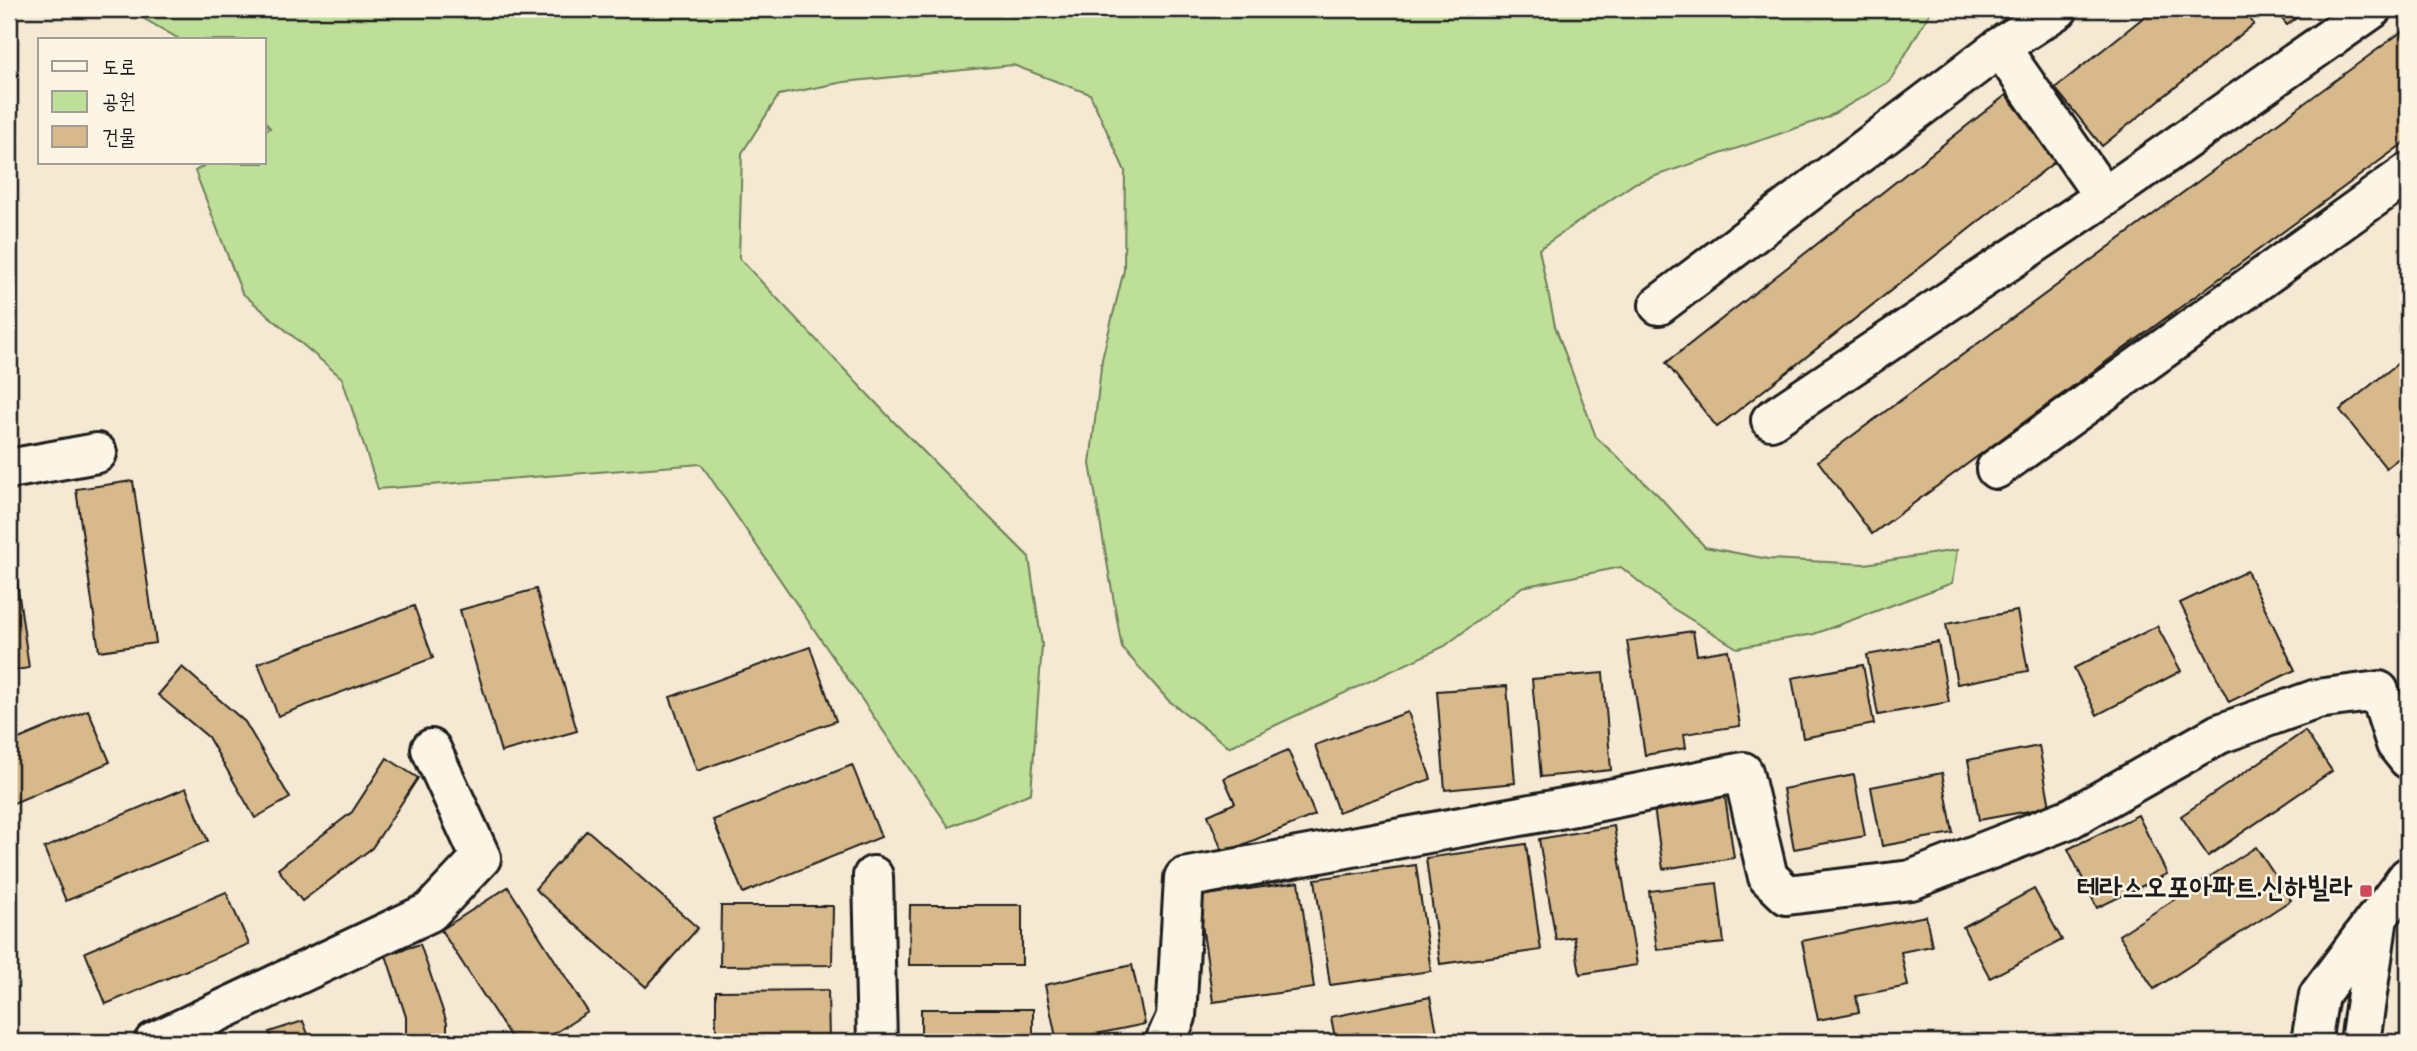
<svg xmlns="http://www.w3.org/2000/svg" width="2417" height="1051" viewBox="0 0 2417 1051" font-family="Dekko,'Poor Story',sans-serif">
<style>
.green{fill:#bedf98;stroke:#6d7e5a;stroke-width:2}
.building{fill:#d8b98b;stroke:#1c1c1c;stroke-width:2}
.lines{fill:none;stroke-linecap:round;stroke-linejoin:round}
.minor-casing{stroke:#1c1c1c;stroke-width:44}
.minor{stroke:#fcf5e5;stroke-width:38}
.poi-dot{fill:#d1495b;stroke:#fcf5e5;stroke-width:2.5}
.labels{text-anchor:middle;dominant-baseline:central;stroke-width:5;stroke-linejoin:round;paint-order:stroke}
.poi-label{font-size:28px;font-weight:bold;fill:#1c1c1c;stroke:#fcf5e5;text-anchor:end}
</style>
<rect width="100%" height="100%" fill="#f5e9d3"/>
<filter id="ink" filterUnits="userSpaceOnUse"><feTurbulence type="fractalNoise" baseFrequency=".0143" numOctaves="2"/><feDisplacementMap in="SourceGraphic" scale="14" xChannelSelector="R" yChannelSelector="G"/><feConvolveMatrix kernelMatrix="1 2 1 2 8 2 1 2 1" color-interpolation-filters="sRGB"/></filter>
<g filter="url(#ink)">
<polygon class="green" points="127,9 1932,9 1890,81 1826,118 1635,183 1539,249 1555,326 1596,437 1659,496 1705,547 1768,559 1865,564 1957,550 1952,583 1814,634 1737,648 1669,606 1621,567 1522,587 1445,646 1229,747 1168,700 1122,648 1090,464 1102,359 1124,270 1125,171 1090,94 1013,65 844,82 779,95 742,153 739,258 894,422 1029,557 1042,645 1031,793 949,827 701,464 378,489 342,378 242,293 195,171 209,163 264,163 264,131 270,128 264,121 264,40 181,40"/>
<g class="building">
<polygon points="2154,9 2242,9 2254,24 2102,146 2055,88"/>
<polygon points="2274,9 2308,9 2287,25"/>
<polygon points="2408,27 2408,140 1872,534 1818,461"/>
<polygon points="2006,95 2057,160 1717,427 1666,363"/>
<polygon points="2408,355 2408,451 2386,468 2340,410"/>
<polygon points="133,481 156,643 99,651 76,489"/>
<polygon points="9,524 29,668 9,671"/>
<polygon points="2247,571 2295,670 2229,702 2180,603"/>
<polygon points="536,589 577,731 501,752 460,610"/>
<polygon points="414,606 433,658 278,716 258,663"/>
<polygon points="2017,611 2028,671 1957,684 1946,624"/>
<polygon points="2157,626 2181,671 2097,715 2074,668"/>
<polygon points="1693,631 1697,655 1728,650 1740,726 1684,734 1686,748 1645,755 1627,641"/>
<polygon points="1938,642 1949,702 1878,715 1867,655"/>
<polygon points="810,647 836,721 697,771 670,697"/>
<polygon points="1863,665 1874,724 1803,738 1792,678"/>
<polygon points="182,667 245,722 290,798 255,818 208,737 158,695"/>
<polygon points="1603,673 1611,770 1541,777 1532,679"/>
<polygon points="1507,686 1515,783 1445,790 1437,691"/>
<polygon points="88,710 110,762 9,805 9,743"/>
<polygon points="1408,712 1431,779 1338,812 1315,745"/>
<polygon points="2305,731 2332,771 2208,856 2181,816"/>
<polygon points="2039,746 2050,807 1979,820 1968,760"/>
<polygon points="1288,750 1315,815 1223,853 1208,815 1235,803 1224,778"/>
<polygon points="387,758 418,778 372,848 302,901 278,869 352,812"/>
<polygon points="852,765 881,837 743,893 713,820"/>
<polygon points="1942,773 1953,833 1882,846 1871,787"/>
<polygon points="1854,775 1865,836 1794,849 1783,789"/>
<polygon points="186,788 208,841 66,901 44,848"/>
<polygon points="1724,790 1734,858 1663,869 1653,801"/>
<polygon points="2138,815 2167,874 2097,908 2068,849"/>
<polygon points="1614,826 1637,965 1580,974 1574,937 1556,940 1539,839"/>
<polygon points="587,830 698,928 646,987 535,889"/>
<polygon points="1526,844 1541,950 1440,964 1426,858"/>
<polygon points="2256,847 2291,900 2154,989 2119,935"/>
<polygon points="1416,865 1431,971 1330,985 1315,879"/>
<polygon points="1299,882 1314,988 1213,1002 1198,896"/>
<polygon points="1717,883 1724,943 1657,950 1649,891"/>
<polygon points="508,887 588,1012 541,1042 514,1042 441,930"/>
<polygon points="2034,889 2062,940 1990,978 1963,927"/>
<polygon points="226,892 249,944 106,1004 85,952"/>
<polygon points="910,905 1022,905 1022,965 909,965"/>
<polygon points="721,906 833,906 832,965 720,966"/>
<polygon points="1926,916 1932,946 1901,952 1908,986 1856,996 1859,1012 1818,1020 1802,941"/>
<polygon points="420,944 447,1023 447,1042 406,1042 406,1017 386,955"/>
<polygon points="1132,965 1145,1024 1057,1042 1045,985"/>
<polygon points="828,990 829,1042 716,1042 716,991"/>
<polygon points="1430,997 1439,1042 1360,1042 1358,1033 1335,1038 1331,1017"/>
<rect x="921" y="1009" width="112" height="33"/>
<polygon points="303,1021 311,1042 273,1042 269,1032"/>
</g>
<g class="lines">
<g class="minor-casing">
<g id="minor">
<polyline points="2000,47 2104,197 2372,9"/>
<polyline points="1659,305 2000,47 2058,9"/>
<polyline points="1771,420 2104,197"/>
<polyline points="9,469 97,453"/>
<polyline points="1996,469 2408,173"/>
<polyline points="873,876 877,1042"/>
<polyline points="154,1042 430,912 481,858 431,749"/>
<polyline points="1165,1042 1176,1017 1184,878 1580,805 1743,772 1768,877 1787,895 1911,880 2071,818 2219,734 2317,699 2379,691 2396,744 2408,759"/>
<polyline points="2311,1042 2319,995 2375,920"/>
<polyline points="2360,1042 2378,917 2408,877"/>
</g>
</g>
<use href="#minor" class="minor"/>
</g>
</g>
<rect class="poi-dot" x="2359" y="884" width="14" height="14" rx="3.5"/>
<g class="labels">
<g class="poi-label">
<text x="2352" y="891">테라스오포아파트.신하빌라</text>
</g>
</g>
<rect width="2417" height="1051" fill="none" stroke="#fcf5e5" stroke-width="35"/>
<rect x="18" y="18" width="2382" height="1016" fill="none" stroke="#1c1c1c" stroke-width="2.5" filter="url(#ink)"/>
<rect x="38" y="38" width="228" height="126" fill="#fcf5e5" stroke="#a29e95" stroke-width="2"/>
<rect x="52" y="61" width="35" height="10" fill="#fcf5e5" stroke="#a29e95" stroke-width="2"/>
<text x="102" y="74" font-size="21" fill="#1c1c1c">도로</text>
<rect x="52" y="91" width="35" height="21" fill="#bedf98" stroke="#a29e95" stroke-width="2"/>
<text x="102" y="108" font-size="21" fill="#1c1c1c">공원</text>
<rect x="52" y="126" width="35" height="21" fill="#d8b98b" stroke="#a29e95" stroke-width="2"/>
<text x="102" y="144" font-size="21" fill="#1c1c1c">건물</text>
</svg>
